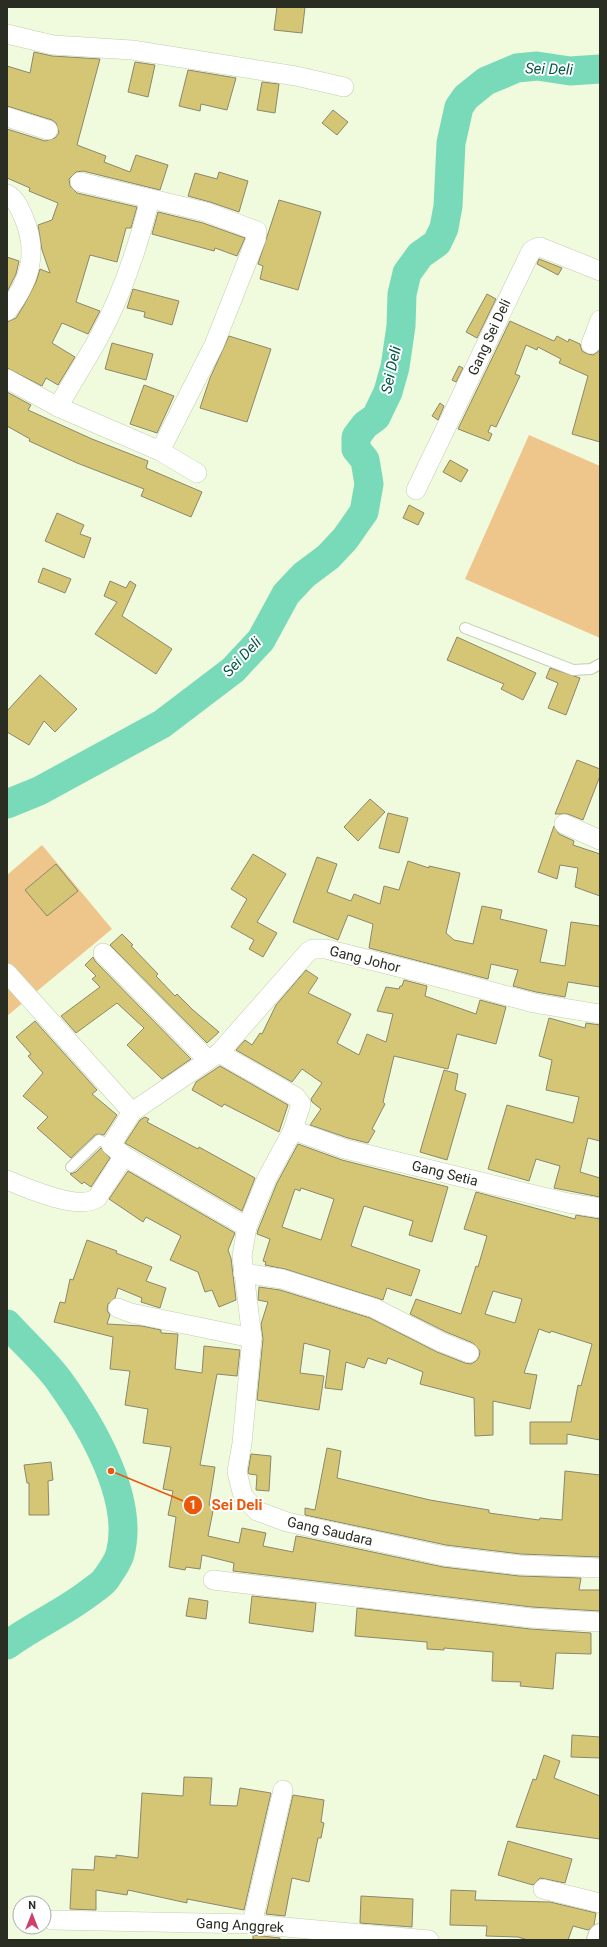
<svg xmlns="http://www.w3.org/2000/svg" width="607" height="1947" viewBox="0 0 607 1947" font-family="Roboto,sans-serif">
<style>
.green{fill:#eec68c}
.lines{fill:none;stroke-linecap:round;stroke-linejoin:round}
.river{stroke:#79dab9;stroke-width:29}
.building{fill:#d4c674;stroke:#8c876c;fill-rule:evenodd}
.lane-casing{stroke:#c3cdb0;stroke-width:12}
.street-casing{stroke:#c3cdb0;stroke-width:20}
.primary-casing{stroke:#c3cdb0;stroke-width:24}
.lane{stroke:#fff;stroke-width:10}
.street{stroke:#fff;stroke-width:19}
.primary{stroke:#fff;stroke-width:22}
.labels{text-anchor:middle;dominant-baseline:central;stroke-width:4;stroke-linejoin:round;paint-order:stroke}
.street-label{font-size:14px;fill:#292d22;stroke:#fff}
.water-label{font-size:15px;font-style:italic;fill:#065a45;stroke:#fff}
.leader{fill:none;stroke:#e8590c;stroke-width:1.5}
.callout-dot{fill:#e8590c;stroke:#fff;stroke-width:1.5}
.mark-label{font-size:12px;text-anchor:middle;font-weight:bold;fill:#fff}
.callout-label{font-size:15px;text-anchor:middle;font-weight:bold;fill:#e8590c;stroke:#fff;stroke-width:4;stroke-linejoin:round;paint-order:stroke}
</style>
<rect width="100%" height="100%" fill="#f0fbdd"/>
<g class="green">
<polygon points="529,435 600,466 600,638 465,579"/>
<polygon points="42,845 112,929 7,1016 7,875"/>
</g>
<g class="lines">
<g class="river">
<polyline points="7,804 39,791 162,724 233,670 261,640 286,594 304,575 328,557 345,539 364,512 369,484 365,460 356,449 356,437 365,425 376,417 388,392 395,367 401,326 402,294 407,273 420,255 437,243 444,228 448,206 451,143 459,107 466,97 486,81 517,68 537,66 570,71 600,69"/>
<path d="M7 1324C24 1343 45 1361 60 1382 91 1425 135 1499 120 1554 118 1562 110 1573 105 1580 101 1585 94 1589 89 1593 63 1613 33 1626 7 1645"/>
</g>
</g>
<g class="building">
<polygon points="277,7 305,7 302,33 274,30"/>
<polygon points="34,52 52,56 100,59 77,145 106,156 104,162 130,172 136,155 168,165 160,190 83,171 76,172 69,179 70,186 77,193 137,207 131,228 126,228 117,262 90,255 76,302 100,311 88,334 62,323 52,343 75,357 58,385 46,378 42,386 7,368 7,322 16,318 24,305 36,282 40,269 50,273 42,250 38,225 52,220 58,203 29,191 30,188 7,178 7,129 45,141 55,138 59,133 56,123 52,120 7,106 7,66 30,73"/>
<polygon points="135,62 155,65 148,97 128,92"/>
<polygon points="188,70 236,78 227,110 201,104 200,111 179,106"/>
<polygon points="262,82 279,84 275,113 257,110"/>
<polygon points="333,110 348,122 337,135 322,123"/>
<polygon points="219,172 248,181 239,212 210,202 188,196 195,173 217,179"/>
<polygon points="279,200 321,212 298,290 260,279 263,266 258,264"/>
<polygon points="158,212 203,223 245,238 237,256 215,248 214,251 152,234"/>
<polygon points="7,257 19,261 16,274 7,292"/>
<polygon points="539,259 562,268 558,275 537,264"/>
<polygon points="133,289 179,301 172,325 144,317 145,312 127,308"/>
<polygon points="487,294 496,299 477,338 466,332"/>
<polygon points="510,321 554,341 557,336 568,342 569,339 580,344 582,351 588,354 593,355 600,350 600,442 572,434 588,376 559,363 561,359 538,347 537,350 526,345 515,374 520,376 496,427 491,425 488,432 492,434 489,441 458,429"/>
<polygon points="229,336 271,349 247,422 200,408 210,378"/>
<polygon points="112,343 153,354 146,380 105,369"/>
<polygon points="459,366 463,368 456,382 452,380"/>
<polygon points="144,385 174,396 157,433 130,424"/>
<polygon points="7,392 31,405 28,410 92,439 148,461 146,468 202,492 191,517 141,496 144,489 77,463 29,441 30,439 7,426"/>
<polygon points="440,403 444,406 438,420 432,416"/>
<polygon points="450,460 468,470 461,482 443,472"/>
<polygon points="409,505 424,513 418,525 403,518"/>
<polygon points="57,513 84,525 80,534 91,538 84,558 45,541"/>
<polygon points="43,568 71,579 65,593 38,582"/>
<polygon points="110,581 126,588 130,581 136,585 122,616 172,649 156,674 95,634 117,602 104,596"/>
<polygon points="457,637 536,673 523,700 501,689 504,684 447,660"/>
<polygon points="550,668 580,678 566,715 548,708 558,683 546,678"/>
<polygon points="40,675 77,709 55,732 44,721 29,745 7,732 7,711"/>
<polygon points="577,760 600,769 600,776 583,820 568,814 555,814"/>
<polygon points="370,799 385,812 358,841 344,827"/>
<polygon points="388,813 408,818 399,853 379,848"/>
<polygon points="554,826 559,834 574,841 573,845 600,854 600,896 575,887 578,868 560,865 557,879 538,872"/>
<polygon points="253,854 286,874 257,922 277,933 263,957 249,949 254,940 231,927 247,899 231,889"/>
<polygon points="317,857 337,864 327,892 351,901 354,894 380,904 384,886 399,890 408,861 429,868 429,866 460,873 446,933 454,940 473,944 482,906 502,910 500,919 547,930 540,962 565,966 571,922 600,926 600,987 568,982 565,997 536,992 513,986 518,970 491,964 488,979 369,948 373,924 348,915 338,940 293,922"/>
<polygon points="56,864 78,891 47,916 25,890"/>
<polygon points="122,934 133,945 131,946 158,974 156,976 175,996 177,994 193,1010 219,1032 207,1043 110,945"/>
<polygon points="93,957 95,961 191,1059 162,1079 127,1045 144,1028 117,1003 76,1033 61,1016 100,987 92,979 96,976 85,965"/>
<polygon points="306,970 318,978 308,993 351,1014 337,1043 359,1055 367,1034 386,1042 393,1014 377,1011 386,987 399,989 400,986 402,986 404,980 427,986 425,996 476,1014 480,1000 506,1007 496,1044 457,1034 448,1069 394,1056 383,1102 385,1104 372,1129 375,1131 368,1143 348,1138 310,1125 321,1109 312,1102 311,1099 322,1083 302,1069 292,1082 236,1050 245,1040 252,1045 260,1033 262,1034 276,1005"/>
<polygon points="549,1018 585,1028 586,1023 600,1025 600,1141 588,1138 580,1172 600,1178 600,1197 554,1188 560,1166 536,1159 529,1181 488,1169 507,1105 573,1123 579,1097 546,1090 552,1060 539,1056"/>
<polygon points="35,1021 97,1090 92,1094 117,1115 104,1135 98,1134 95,1135 71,1158 37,1128 48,1117 23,1096 43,1073 28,1056 31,1054 16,1037"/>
<polygon points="220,1066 288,1105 279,1132 224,1104 222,1107 192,1090 196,1082"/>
<polygon points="444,1070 458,1074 455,1090 466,1094 447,1160 420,1152"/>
<polygon points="145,1117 149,1119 147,1122 198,1149 199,1147 255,1178 242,1211 125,1143 140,1120"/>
<path d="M298 1144 342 1160 448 1187 432 1242 409 1235 413 1221 364 1206 356 1230 351 1246 420 1270 411 1296 387 1288 383 1300 285 1269 265 1265 266 1262 263 1261 270 1239 257 1234 258 1230 277 1183ZM301 1188 334 1199 321 1240 282 1227 295 1189 300 1191Z"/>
<polygon points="101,1148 110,1158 91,1187 84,1182 82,1184 70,1174 76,1172"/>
<polygon points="128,1171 235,1233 228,1250 231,1258 236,1300 219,1307 212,1290 205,1292 198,1272 170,1260 181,1236 146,1217 143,1222 109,1199"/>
<path d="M476 1192 575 1219 576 1215 600 1219V1440L567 1434V1444H530V1422H571L578 1385 581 1386 592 1344 551 1331 550 1333 539 1329 524 1373 537 1375 530 1409 493 1401V1435L475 1436 474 1398 420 1384 423 1372 388 1358 386 1364 368 1358 364 1368 346 1362 342 1390 325 1388 330 1350 304 1343 300 1373 324 1376 319 1410 257 1400 263 1339 261 1324 268 1302 258 1300 259 1287 280 1290 370 1318 437 1352 465 1363 471 1364 476 1361 479 1357 480 1351 473 1343 446 1332 410 1314 416 1299 461 1314 476 1266 478 1267 487 1236 464 1229ZM493 1291 522 1299 515 1323 485 1314Z"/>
<polygon points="87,1240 117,1251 116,1253 152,1267 146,1281 166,1288 160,1308 141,1302 142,1298 118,1288 115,1298 108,1304 107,1310 110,1315 107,1324 142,1326 161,1330 161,1333 178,1334 175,1369 202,1373 204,1346 240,1350 237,1376 217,1374 200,1465 215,1467 209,1505 214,1506 208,1536 239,1543 242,1528 266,1533 263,1546 293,1552 296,1536 302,1537 443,1567 519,1576 581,1578 579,1590 600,1590 600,1611 532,1607 233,1571 234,1563 202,1555 200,1569 186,1567 185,1570 169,1567 176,1517 168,1515 173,1491 163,1489 171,1447 143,1443 148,1409 125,1405 130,1371 110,1369 113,1337 54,1322 60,1302 65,1303 70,1279 73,1280"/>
<polygon points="327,1448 341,1451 337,1478 430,1500 489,1510 489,1513 539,1520 540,1518 562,1520 565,1471 600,1475 600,1557 521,1554 446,1545 305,1515 305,1508 315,1510"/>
<polygon points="251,1454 271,1456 269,1491 256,1490 257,1475 249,1474 248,1472"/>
<polygon points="51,1462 53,1480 48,1481 49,1515 29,1515 29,1483 27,1483 24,1465"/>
<polygon points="252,1596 316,1603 313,1632 249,1623"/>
<polygon points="189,1598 208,1601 206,1619 186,1616"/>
<polygon points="357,1608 530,1629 591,1633 591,1654 556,1653 553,1689 520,1686 521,1682 492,1681 493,1652 444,1648 444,1650 427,1649 427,1642 355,1636"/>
<polygon points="572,1735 600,1737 600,1758 571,1757"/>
<polygon points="544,1755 560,1761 554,1778 600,1796 600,1839 516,1827 533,1779 536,1780"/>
<polygon points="184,1777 212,1778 210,1805 237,1806 240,1788 271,1793 244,1910 187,1899 187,1903 128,1890 127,1895 96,1890 96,1910 70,1909 72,1869 94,1870 95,1856 116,1858 116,1855 138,1858 142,1793 183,1796"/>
<polygon points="293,1795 324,1800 321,1822 324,1823 321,1838 318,1838 309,1882 292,1878 285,1916 266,1914"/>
<polygon points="508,1841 572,1859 565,1883 540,1878 533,1885 498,1875"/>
<polygon points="451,1890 476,1891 475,1900 550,1902 596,1913 594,1925 588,1930 573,1926 568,1940 528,1940 518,1937 486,1936 487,1926 450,1925"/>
<polygon points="361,1896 413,1899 412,1927 360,1923"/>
<polygon points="253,1935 280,1938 280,1940 253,1940"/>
</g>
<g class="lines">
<g class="lane-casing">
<g id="lane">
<polyline points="465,628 573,670 591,669 600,664"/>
<polyline points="71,1167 99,1140 111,1145"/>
</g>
</g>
<g class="street-casing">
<g id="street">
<polyline points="7,34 53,45 132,50 296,76 344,87"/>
<polyline points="7,117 48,130"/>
<polyline points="80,182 206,212 257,231 256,239 214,345 160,451"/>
<path d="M7 194C16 199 19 207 23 216 39 252 30 281 7 311"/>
<polyline points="591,344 600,320"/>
<polyline points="7,379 58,407 160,451 197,473"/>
<path d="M58 407C71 384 85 362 98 339 122 295 138 247 150 199"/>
<polyline points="416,490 531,251 536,248 540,247 600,271"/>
<polyline points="564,824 600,840"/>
<polyline points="103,953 208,1060"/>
<polyline points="7,973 132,1112"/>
<polyline points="219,1053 296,1097 301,1104 293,1130 267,1178 247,1227 242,1256 252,1338 242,1443 237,1472 243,1496 257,1511 287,1522 444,1556 520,1565 600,1568"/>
<polyline points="293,1130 345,1149 568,1203 600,1208"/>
<path d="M7 1180C26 1188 79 1211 97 1198L124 1156"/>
<polyline points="247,1227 124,1156 111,1145 132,1112 219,1053 308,952 313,949 326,949 426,974 534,1003 600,1014"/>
<polyline points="243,1273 282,1279 374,1308 441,1342 469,1353"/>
<polyline points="118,1308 131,1313 252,1338"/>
<polyline points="213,1580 531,1618 600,1622"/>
<polyline points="543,1889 600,1903"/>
<polyline points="52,1920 252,1924 429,1940"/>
<polyline points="252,1924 283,1790"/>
</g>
</g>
<g class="primary-casing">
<polyline id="primary" points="598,1940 600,1935"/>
</g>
<use href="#lane" class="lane"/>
<use href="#street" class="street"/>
<use href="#primary" class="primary"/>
</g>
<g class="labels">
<g class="street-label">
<text transform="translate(489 337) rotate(-65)">Gang Sei Deli</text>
<text transform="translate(365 959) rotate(14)">Gang Johor</text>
<text transform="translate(445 1173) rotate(14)">Gang Setia</text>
<text transform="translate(330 1531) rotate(13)">Gang Saudara</text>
<text transform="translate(240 1925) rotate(3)">Gang Anggrek</text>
</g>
<g class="water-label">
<text transform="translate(549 69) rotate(2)">Sei Deli</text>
<text transform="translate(391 370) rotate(-78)">Sei Deli</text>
<text transform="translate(242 657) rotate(-46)">Sei Deli</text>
</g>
</g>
<path class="leader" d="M111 1471L193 1505"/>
<g class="callout-dot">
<circle cx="111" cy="1471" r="4"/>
<circle cx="193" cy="1505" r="10"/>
</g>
<g class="mark-label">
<text x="193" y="1509">1</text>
</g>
<g class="callout-label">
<text x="237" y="1510">Sei Deli</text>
</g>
<rect width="607" height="1947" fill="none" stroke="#292d22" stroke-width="16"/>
<g transform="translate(32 1915)"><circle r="19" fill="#ffffff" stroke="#a9aba7"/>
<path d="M0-3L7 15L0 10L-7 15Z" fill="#ce406c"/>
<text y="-6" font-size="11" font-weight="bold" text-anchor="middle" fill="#292d22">N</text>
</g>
</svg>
